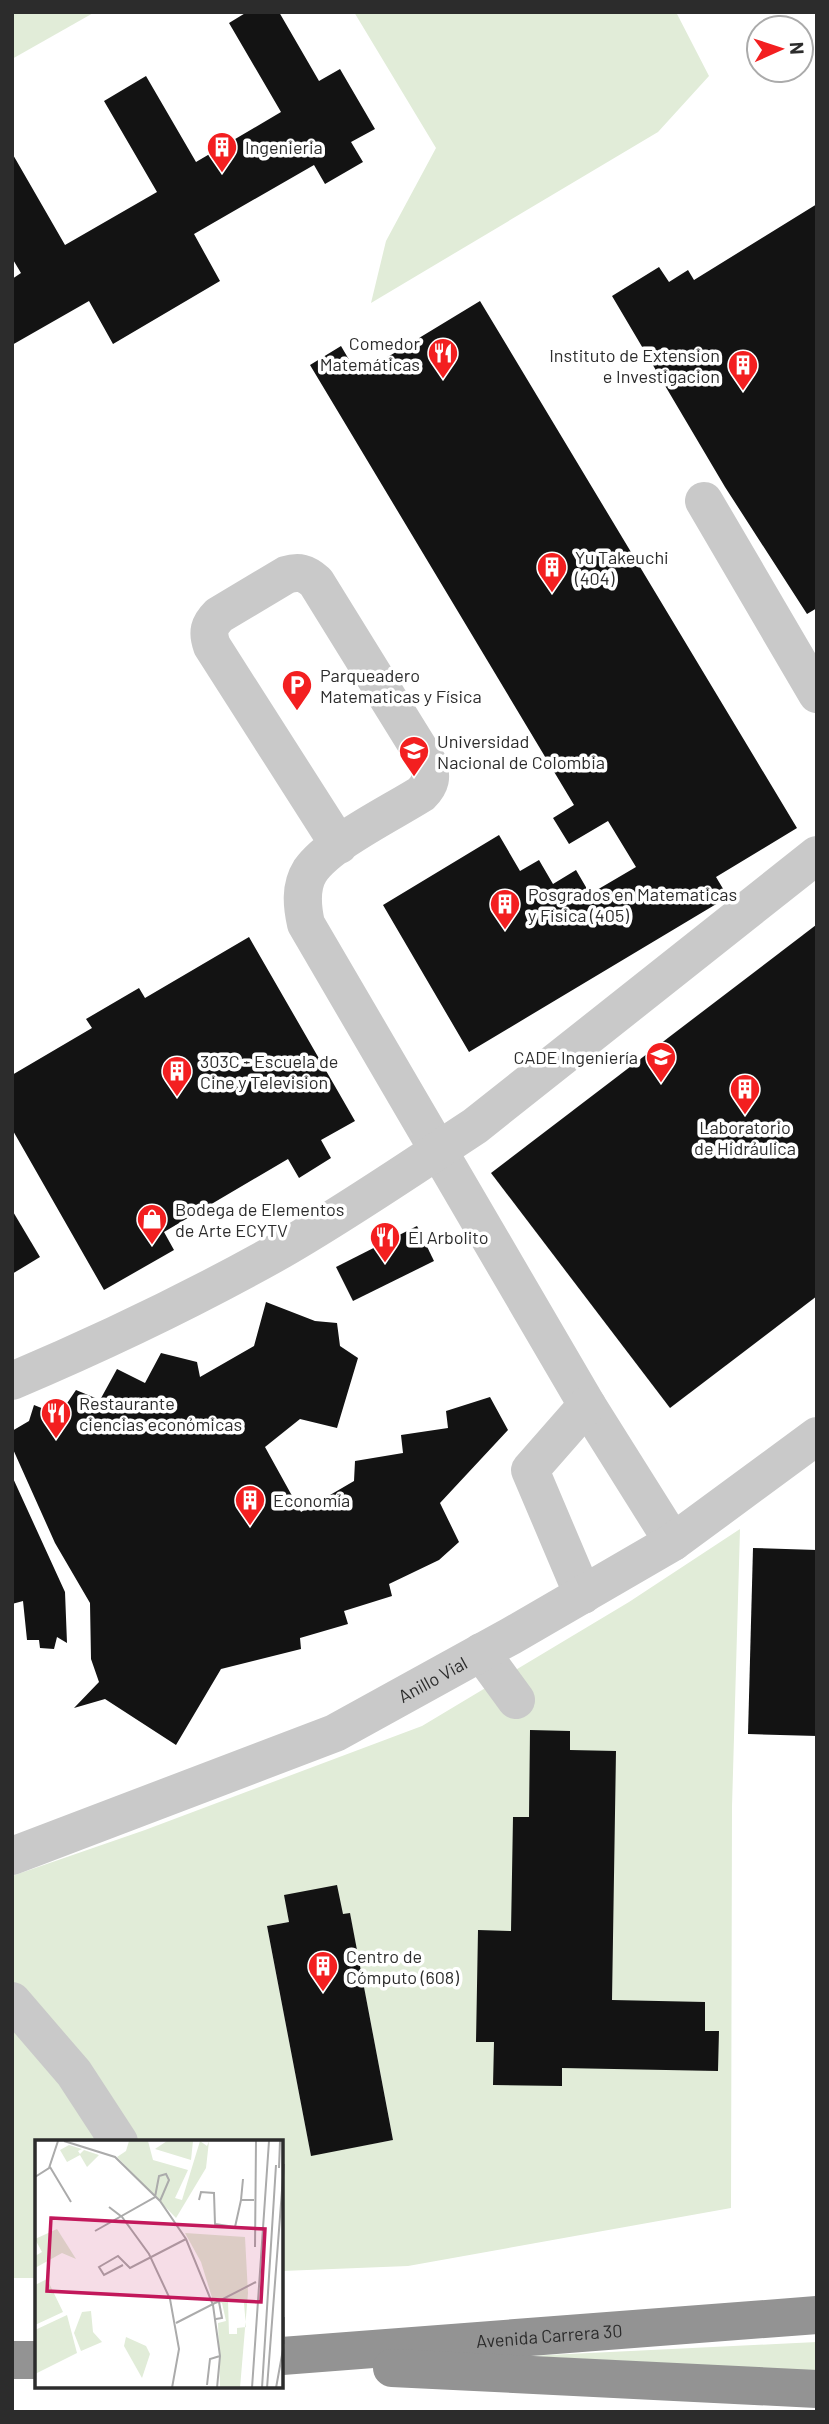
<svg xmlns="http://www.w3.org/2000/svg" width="829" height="2424" viewBox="0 0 829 2424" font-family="Barlow,sans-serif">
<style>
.green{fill:#e1ecd8;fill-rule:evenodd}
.building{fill:#131313}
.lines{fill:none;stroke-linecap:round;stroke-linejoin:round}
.minor{stroke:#c9c9c9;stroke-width:38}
.highway{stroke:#939393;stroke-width:38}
.labels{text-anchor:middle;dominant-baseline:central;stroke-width:7;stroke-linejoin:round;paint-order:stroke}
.poi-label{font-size:18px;fill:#2c2c2c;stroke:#fff;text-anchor:start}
.street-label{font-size:18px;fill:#2c2c2c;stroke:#fff}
.inset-road{fill:none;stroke:#ababab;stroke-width:2}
.view{fill:#c2185b;fill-opacity:0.15;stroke:#c2185b;stroke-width:3.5}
.inset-edge{fill:none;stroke:#2c2c2c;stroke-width:3.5}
</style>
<rect width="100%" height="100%" fill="#fff"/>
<g class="green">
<polygon points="12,12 95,12 12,59"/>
<polygon points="354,12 676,12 709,76 658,132 371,303 386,241 436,148"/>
<path d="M740 1529 732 1807 731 2208 408 2266 282 2271V2142H37V2278H12V1876L145 1830 422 1726 629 1602ZM285 1895 343 1914H350L393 2140 311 2155 267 1926 289 1922Z"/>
<polygon points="817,2342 817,2371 528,2356 776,2344"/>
</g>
<g class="building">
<polygon points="247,12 279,12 319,81 340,69 375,129 351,142 363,162 325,184 314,165 194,234 220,281 113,344 89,301 12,345 12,279 21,273 12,258 12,153 65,245 157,192 104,101 146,76 196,162 281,112 229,23"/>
<polygon points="817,204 817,608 807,614 725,487 612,296 659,267 669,282 688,270 694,280"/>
<polygon points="480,301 797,828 716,877 728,897 469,1052 383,905 499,835 520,871 539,860 553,884 576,870 590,894 636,867 608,821 569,844 553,818 574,805 310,365 341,346 358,375"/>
<polygon points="816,925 817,1296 670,1408 491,1173"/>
<polygon points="249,937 355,1121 321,1140 331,1158 299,1178 288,1159 164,1232 174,1250 104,1290 12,1129 12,1075 92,1028 86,1019 139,988 145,998"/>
<polygon points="12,1210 40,1257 12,1274"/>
<polygon points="417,1226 434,1261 353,1301 336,1267"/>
<polygon points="266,1302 315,1321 337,1323 340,1346 358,1358 337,1428 300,1419 265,1447 301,1512 354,1481 355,1461 403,1453 401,1435 448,1428 446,1411 490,1397 508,1430 440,1503 459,1542 439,1560 389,1584 392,1596 344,1611 348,1624 300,1638 301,1649 221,1669 176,1745 105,1699 74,1708 99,1682 91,1659 90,1603 55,1543 12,1447 12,1431 29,1421 34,1405 59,1415 76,1390 100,1400 117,1369 145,1383 161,1353 197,1362 200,1377 254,1346"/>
<polygon points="12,1476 65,1592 67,1643 57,1637 54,1649 40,1648 39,1640 27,1640 23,1601 12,1604"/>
<polygon points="753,1548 817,1550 817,1736 748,1734"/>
<polygon points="530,1730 570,1731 570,1750 616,1751 612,2000 705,2002 705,2031 719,2031 718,2071 562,2068 562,2086 493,2085 494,2042 476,2042 478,1930 511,1931 513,1817 529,1817"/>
<polygon points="337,1885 343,1914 350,1913 393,2140 311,2156 267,1926 289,1922 284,1895"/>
</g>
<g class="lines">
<g class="minor">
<polyline points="704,501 817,694"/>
<path d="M339 845 212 646C207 632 209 625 219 615L286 575C299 571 306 573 316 582L428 763C432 777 431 784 421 794 391 813 329 843 310 871 300 887 302 906 306 924L587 1405 673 1542"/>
<path d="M12 1381C104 1342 194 1299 281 1250 347 1212 411 1168 475 1126L817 855"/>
<polyline points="583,1595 530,1470 587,1405"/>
<polyline points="481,1652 516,1700"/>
<path id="s1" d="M12 1856 335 1733 511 1636 673 1542 817 1436"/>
<polyline points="12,2001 74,2073 119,2142"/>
</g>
<g class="highway">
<path id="s2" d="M282 2356 817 2315"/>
<polyline points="12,2360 37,2360"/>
<polyline points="392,2368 817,2389"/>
</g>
</g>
<defs>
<g id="building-pin" transform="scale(1.575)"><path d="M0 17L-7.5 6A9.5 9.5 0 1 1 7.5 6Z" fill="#f31f20" stroke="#fff"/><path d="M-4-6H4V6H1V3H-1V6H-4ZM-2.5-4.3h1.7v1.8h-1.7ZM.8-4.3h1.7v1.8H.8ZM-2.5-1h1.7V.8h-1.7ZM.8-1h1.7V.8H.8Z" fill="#fff"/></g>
<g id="restaurant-pin" transform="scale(1.575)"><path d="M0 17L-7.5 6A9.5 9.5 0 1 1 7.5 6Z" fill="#f31f20" stroke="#fff"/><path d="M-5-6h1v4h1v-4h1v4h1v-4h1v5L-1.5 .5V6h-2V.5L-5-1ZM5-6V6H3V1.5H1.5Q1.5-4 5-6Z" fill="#fff"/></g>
<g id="parking-pin" transform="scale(1.575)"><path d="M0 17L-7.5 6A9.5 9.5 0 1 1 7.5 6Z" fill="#f31f20" stroke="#fff"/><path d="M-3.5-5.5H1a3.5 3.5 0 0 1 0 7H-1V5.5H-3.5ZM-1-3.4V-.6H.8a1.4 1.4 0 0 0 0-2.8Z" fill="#fff"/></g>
<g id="university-pin" transform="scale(1.575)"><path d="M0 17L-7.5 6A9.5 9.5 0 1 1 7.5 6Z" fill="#f31f20" stroke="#fff"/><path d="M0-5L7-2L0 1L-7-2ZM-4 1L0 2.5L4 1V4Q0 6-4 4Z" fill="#fff"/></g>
<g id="shop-pin" transform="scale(1.575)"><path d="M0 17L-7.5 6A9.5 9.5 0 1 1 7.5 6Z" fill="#f31f20" stroke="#fff"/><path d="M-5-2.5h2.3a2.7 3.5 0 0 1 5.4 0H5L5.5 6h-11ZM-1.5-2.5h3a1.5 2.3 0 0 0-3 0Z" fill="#fff"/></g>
</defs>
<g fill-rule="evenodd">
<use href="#building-pin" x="222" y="147"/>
<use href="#restaurant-pin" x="443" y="353"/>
<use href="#building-pin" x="743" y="365"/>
<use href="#building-pin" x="552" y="567"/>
<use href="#parking-pin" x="297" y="685"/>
<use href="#university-pin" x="414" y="751"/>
<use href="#building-pin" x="505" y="904"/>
<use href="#university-pin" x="661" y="1057"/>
<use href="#building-pin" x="177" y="1071"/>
<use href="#building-pin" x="745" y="1089"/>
<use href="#shop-pin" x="152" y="1219"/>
<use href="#restaurant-pin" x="385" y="1237"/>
<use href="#restaurant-pin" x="56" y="1413"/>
<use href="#building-pin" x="250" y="1500"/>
<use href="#building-pin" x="323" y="1966"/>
</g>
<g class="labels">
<g class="poi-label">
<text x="245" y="147">Ingenieria</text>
<text x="420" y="343" text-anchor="end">Comedor<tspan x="420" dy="21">Matemáticas</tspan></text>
<text x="720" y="355" text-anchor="end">Instituto de Extension<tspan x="720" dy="21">e Investigacion</tspan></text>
<text x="575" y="557">Yu Takeuchi<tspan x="575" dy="21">(404)</tspan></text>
<text x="320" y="675">Parqueadero<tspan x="320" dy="21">Matematicas y Física</tspan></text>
<text x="437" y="741">Universidad<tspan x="437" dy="21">Nacional de Colombia</tspan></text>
<text x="528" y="894">Posgrados en Matematicas<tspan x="528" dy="21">y Fisica (405)</tspan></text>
<text x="638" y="1057" text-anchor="end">CADE Ingeniería</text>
<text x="200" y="1061">303C - Escuela de<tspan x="200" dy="21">Cine y Television</tspan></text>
<text x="745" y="1127" text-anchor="middle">Laboratorio<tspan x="745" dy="21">de Hidráulica</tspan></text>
<text x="175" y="1209">Bodega de Elementos<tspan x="175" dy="21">de Arte ECYTV</tspan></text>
<text x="408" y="1237">El Arbolito</text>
<text x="79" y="1403">Restaurante<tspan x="79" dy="21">ciencias económicas</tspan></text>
<text x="273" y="1500">Economía</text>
<text x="346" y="1956">Centro de<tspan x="346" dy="21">Cómputo (608)</tspan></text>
</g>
<g class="street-label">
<text stroke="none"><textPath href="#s1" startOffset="457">Anillo Vial</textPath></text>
<text stroke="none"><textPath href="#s2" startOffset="268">Avenida Carrera 30</textPath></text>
</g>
</g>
<g transform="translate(35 2140)">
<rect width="248" height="248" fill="#fff"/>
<path d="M94 1H113L118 20 153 30 140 58 147 60 165 1 172 6 174 1 171 28 141 78 82 17 91 11ZM132 1H158L156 20 120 9ZM34 5 47 9 43 11 45 14 49 10 64 15 52 27 45 15 32 22 25 10ZM22 89 41 119 27 113 0 128V116L7 112 0 99ZM150 93 210 97 213 153 205 248H185L183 183 191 181 187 163 179 164 166 122ZM193 161 209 163 211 187 202 188V194H194ZM12 139 28 172 0 185V145ZM56 171 58 192 67 202 46 211 39 193 47 172ZM32 175 42 213 0 234V190ZM91 197 111 206 115 214 107 238 89 206Z" fill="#e1ecd8" fill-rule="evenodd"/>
<path class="inset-road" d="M29 1 80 17 125 61 151 99 178 165 185 216 182 248M15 27 36 62M244 28 245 1M0 37 14 28 23 1M164 60 166 52 179 53 180 84 200 87 206 60H219M206 60 208 39M74 67 87 77 114 114 135 159 144 209 137 248M60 91 120 57 124 36 131 34 134 40 125 61M220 107 221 1M88 125 69 135 64 127 83 116 95 128 151 99M249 177V200M181 179 187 178 184 162M141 183 221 142M172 245 175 219 185 216M217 248 234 1M227 248 241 25M232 248 249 24M241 248 249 204"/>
<path class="view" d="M16 78 230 89 226 162 12 151Z"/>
<rect width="248" height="248" class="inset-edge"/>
</g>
<rect width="829" height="2424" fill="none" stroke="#2c2c2c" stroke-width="28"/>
<g transform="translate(780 49) rotate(87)"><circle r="33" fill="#ffffff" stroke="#ababab" stroke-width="2"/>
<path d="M0-5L12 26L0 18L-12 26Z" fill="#f31f20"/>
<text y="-10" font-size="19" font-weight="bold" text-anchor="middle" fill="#2c2c2c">N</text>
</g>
</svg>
